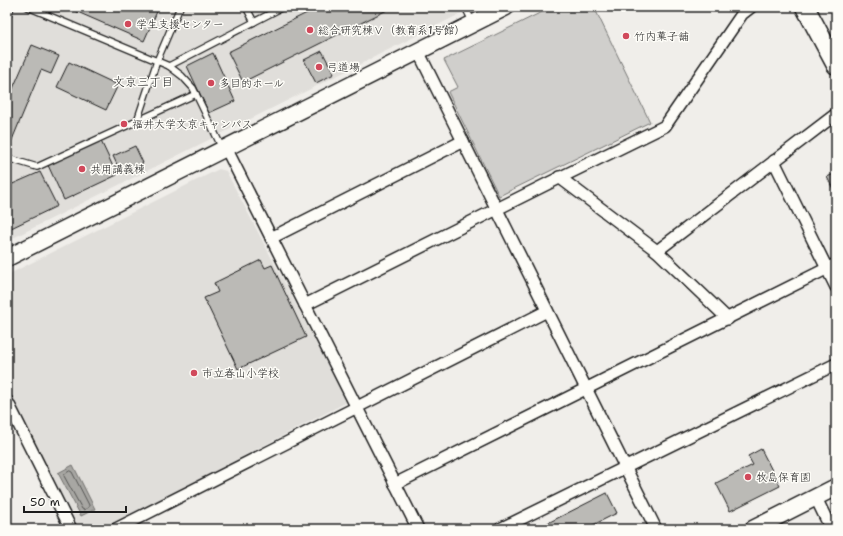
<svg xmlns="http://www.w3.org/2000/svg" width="843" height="536" viewBox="0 0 843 536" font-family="'Shantell Sans','Klee One',sans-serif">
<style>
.built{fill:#e0deda}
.green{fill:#d0cfcc;stroke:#767674}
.water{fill:#a8a7a3;stroke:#706f6d}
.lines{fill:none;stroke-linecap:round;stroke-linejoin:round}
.shore{stroke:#545452;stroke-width:1}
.building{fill:#bbbab6;stroke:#1c1c1c}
.lane-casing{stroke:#1c1c1c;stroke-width:8}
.street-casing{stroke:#1c1c1c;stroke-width:14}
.secondary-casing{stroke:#1c1c1c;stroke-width:19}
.primary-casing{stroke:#1c1c1c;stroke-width:21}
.lane{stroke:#fdfcf7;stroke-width:5.5}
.street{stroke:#fdfcf7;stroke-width:11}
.secondary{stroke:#fdfcf7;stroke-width:16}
.primary{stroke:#fdfcf7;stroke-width:18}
.poi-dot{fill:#d1495b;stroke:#fdfcf7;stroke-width:1.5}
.labels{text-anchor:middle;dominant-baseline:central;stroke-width:3;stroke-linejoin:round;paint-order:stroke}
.poi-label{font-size:11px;fill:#1c1c1c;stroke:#fdfcf7;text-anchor:start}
.neighbourhood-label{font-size:12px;fill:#1c1c1c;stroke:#fdfcf7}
</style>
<rect width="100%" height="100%" fill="#f0eeea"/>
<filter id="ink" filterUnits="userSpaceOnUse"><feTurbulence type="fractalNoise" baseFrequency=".025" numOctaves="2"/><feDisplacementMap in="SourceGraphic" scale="8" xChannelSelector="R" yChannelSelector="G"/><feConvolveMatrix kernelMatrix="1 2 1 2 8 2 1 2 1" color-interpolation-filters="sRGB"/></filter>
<g filter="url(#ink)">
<g class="built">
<polygon points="7,7 474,7 7,241"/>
<polygon points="219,169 226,171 347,402 104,529 76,529 7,386 7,275"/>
</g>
<polygon class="green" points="552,7 594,7 650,122 499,196 448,92 458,87 444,60"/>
<polygon class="water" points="73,465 95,509 81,516 58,473"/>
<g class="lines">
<polygon class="shore" points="70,471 72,472 89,505 89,507 84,510 82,509 64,476 65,474"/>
</g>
<g class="building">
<polygon points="66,7 159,7 144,41"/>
<polygon points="317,7 393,7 243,82 228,52 317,8"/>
<polygon points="32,45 59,56 51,74 41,70 7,152 7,102"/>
<polygon points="322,51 334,74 316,83 304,60"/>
<polygon points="213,53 235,101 209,113 187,66"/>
<polygon points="69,62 118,85 106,110 57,87"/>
<polygon points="100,139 117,175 64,200 47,163"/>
<polygon points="135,146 143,163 121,173 113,156"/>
<polygon points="40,172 57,206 7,230 7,184 8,186"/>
<polygon points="836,173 836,195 827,177"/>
<polygon points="261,260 265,268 272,265 306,337 238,369 204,298 218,292 214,283"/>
<polygon points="761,449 780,486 730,511 716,483 753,465 748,456"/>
<polygon points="607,493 617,513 585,529 536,529"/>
</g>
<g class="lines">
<g class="lane-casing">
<g id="lane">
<polyline points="28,7 157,61 180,7"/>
<polyline points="246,7 254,22"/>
<polyline points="465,7 473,23"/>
<polyline points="7,17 11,7"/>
<polyline points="169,66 283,7"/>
<polyline points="137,121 157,61 169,66 182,76 193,88 222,148"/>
<polyline points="7,158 37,167 196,94"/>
</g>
</g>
<g class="street-casing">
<g id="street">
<polyline points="418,51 656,529"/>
<polyline points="226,148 418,529"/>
<polyline points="774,161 836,287"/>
<polyline points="559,177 657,251 728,319"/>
<polyline points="271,238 463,141"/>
<polyline points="657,251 836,114"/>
<polyline points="305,305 549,183 665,126 742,14 751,7"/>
<polyline points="7,401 71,529"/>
<polyline points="395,484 836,264"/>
<polyline points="816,498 831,529"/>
<polyline points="116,529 547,311"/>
<polyline points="500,529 836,364"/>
</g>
</g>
<g class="secondary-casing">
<g id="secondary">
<polyline points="7,258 506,7"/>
<polyline points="753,529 836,487"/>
</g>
</g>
<g class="primary-casing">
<polyline id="primary" points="805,7 836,65"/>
</g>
<use href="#lane" class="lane"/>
<use href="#street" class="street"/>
<use href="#secondary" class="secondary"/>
<use href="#primary" class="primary"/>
</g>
</g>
<g class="poi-dot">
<circle cx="128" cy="24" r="4"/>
<circle cx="310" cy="30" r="4"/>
<circle cx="626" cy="36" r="4"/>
<circle cx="319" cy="67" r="4"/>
<circle cx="211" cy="83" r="4"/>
<circle cx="124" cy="124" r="4"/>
<circle cx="82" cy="169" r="4"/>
<circle cx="194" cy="373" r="4"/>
<circle cx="748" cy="477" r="4"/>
</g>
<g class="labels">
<g class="poi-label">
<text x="136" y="24">学生支援センター</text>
<text x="318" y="30">総合研究棟Ⅴ（教育系1号館）</text>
<text x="634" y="36">竹内菓子舗</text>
<text x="327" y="67">弓道場</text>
<text x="219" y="83">多目的ホール</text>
<text x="132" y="124">福井大学文京キャンパス</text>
<text x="90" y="169">共用講義棟</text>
<text x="202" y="373">市立春山小学校</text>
<text x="756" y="477">牧島保育園</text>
</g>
<g class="neighbourhood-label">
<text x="143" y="82">文京三丁目</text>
</g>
</g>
<rect width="843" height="536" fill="none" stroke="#fdfcf7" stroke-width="24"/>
<rect x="12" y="12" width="819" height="512" fill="none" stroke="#1c1c1c" stroke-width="1.5" filter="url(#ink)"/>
<path d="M24 506v6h102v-6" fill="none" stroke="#1c1c1c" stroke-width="2"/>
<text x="30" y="506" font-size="12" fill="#1c1c1c" stroke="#fdfcf7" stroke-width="3" paint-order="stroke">50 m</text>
</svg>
